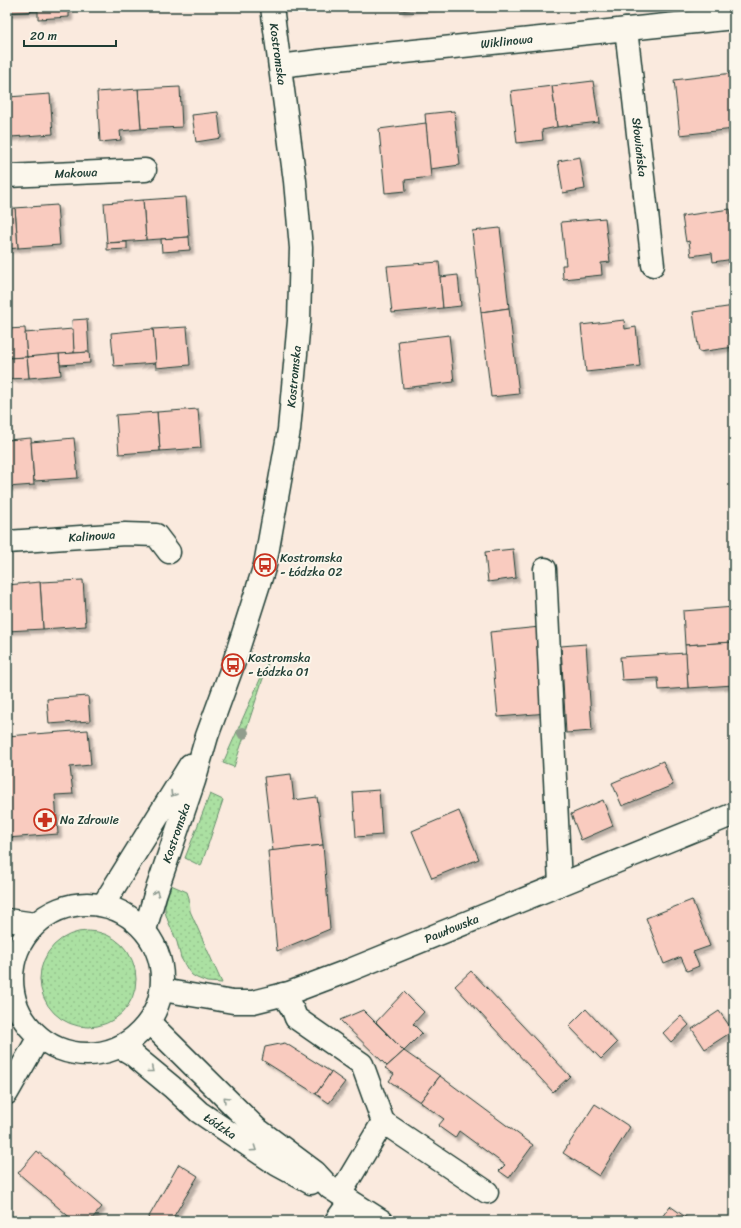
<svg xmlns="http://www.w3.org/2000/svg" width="741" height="1228" viewBox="0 0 741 1228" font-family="Sriracha,sans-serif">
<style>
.grass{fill:url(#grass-dots);stroke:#658e6b}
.building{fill:#f9cbbf;stroke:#1f3d34;filter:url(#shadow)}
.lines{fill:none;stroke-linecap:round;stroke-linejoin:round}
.minor-casing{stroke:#1f3d34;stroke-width:25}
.major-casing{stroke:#1f3d34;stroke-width:25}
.minor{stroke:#fbf7ec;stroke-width:22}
.major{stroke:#fbf7ec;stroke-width:22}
.tree{fill:#919d8d}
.oneway{stroke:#8d9a90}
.labels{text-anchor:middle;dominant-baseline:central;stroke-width:4;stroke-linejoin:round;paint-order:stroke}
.street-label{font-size:12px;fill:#1f3d34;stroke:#fbf7ec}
.poi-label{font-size:12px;fill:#1f3d34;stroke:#fbf7ec;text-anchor:start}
</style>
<defs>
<pattern id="grass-dots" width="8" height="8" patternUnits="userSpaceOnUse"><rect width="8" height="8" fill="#abe0a2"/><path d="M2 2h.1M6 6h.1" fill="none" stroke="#93c18c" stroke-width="1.8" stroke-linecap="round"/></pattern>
<filter id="shadow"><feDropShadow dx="3.5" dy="3.5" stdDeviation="1" flood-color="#0004"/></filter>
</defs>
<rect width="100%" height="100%" fill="#faeade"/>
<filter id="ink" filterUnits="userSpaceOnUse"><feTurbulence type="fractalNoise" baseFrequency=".025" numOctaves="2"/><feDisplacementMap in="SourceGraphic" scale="8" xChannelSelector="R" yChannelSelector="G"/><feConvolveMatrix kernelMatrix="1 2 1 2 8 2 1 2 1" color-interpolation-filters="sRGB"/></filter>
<g filter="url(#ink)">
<g class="grass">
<polygon points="270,657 234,767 223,763"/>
<polygon points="210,794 223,800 201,866 185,858"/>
<polygon points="171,885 187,892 189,898 190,911 222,983 207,982 197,978 192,975 188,970 181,958 177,942 168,921 165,912 165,904"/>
<circle cx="88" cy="979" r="48"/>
</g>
<g class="building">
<polygon points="7,7 69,7 69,17 38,19 38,11 7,13"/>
<polygon points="399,7 433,7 400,11"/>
<polygon points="733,73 734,129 680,135 674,80"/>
<polygon points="593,81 599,122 557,127 552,86"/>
<polygon points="552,86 557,127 542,130 543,140 517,143 511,91"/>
<polygon points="180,87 182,127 141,129 138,89"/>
<polygon points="138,89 141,129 120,131 121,140 100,142 97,92"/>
<polygon points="50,94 53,134 11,137 8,97"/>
<polygon points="7,97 11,137 7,137"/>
<polygon points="454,111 460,165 430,169 425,114"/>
<polygon points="218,112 221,138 196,142 192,115"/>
<polygon points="426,123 431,177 405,180 406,191 385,193 379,129"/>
<polygon points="580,157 585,189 563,193 558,161"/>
<polygon points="186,197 189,237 146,240 143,200"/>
<polygon points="143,200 146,240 107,243 104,203"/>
<polygon points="57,205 60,245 18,248 15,208"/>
<polygon points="15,208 18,248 7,249 7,209"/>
<polygon points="730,209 734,243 734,259 713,262 712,253 691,256 689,241 686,242 682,216"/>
<polygon points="605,218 610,262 601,263 602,275 563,279 562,265 566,265 561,222"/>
<polygon points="500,228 509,308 481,312 472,231"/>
<polygon points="189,237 190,250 162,252 161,239"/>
<polygon points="127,242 127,249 107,250 107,243"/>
<polygon points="439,262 443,308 392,313 387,266"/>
<polygon points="458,275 461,306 443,308 440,277"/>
<polygon points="734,306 734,347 699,352 693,312"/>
<polygon points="509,308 519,394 491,397 481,312"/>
<polygon points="87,319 89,352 74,353 72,320"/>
<polygon points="624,320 625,329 636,327 640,366 586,372 581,325"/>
<polygon points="187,327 190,365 156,368 153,329"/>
<polygon points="25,328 27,357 7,358 7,329"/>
<polygon points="73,329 74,353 27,357 25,333"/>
<polygon points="153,329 156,363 114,366 111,333"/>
<polygon points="449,335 454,382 403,388 398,341"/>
<polygon points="89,352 90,363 60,365 59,354"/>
<polygon points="59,354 61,375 29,378 27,357"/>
<polygon points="27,357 29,378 7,379 7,358"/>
<polygon points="198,409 201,448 160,451 157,412"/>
<polygon points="157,412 160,451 119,454 116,415"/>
<polygon points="31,438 34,485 7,487 7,440"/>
<polygon points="74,438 78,478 34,481 31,442"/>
<polygon points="513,549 516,578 488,582 485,552"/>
<polygon points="83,580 86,626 43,629 40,582"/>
<polygon points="40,582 43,629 7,631 7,585"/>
<polygon points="734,607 734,642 685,645 683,611"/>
<polygon points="540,627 548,713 498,717 490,632"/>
<polygon points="734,642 734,685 688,688 685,645"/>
<polygon points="586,644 592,731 566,733 561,646"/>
<polygon points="686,653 688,688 659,690 658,678 622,680 620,657"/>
<polygon points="88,696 90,721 49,724 47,699"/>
<polygon points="88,730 91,765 70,767 73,794 55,795 58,834 7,838 7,736"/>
<polygon points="663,761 673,785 622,806 612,783"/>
<polygon points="291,774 294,800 317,797 323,845 273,851 264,777"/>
<polygon points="379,790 382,835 356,837 353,792"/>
<polygon points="603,800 613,826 581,840 571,814"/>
<polygon points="459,811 479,859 432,878 412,831"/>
<polygon points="323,845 330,929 277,951 268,851"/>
<polygon points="692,900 710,946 693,952 699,966 687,971 681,957 664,964 646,918"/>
<polygon points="471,971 570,1076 553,1092 455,986"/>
<polygon points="404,992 424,1012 413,1024 422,1033 404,1051 376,1022"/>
<polygon points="586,1009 617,1043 601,1059 569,1026"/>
<polygon points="363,1010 404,1051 387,1066 340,1020"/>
<polygon points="719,1011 733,1031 705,1049 692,1029"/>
<polygon points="681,1016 689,1025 671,1042 663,1033"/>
<polygon points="285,1043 331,1072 316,1094 262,1060 265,1047"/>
<polygon points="404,1051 440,1076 420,1102 389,1081 394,1074 385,1068"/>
<polygon points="331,1072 345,1082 329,1103 316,1094"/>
<polygon points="440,1076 533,1145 509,1178 499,1171 505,1165 459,1131 455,1138 438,1126 444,1119 420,1102"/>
<polygon points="595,1104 630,1127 599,1176 563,1153"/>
<polygon points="37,1151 102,1207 90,1221 74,1221 18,1173"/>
<polygon points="179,1164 198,1176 171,1221 150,1221 147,1220"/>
<polygon points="670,1206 691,1221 659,1221"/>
</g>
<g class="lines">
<g class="minor-casing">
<g id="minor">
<path id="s1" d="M626 29 653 265"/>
<path id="s2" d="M280 66 327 60 734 18"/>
<path id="s3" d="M7 176 145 170"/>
<path id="s4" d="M7 542 125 534 156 535 169 552"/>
<polyline points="545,569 560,884"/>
<polyline points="103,905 190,765"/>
<path id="s5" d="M145 930 155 895 194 781 207 736 233 665 265 565 289 430 299 321 301 248 295 181 272 7"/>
<path id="s6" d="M162 990 233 1002H253L289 993 350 970 734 814"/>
<polyline points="283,994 293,1010 296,1018 362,1064 383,1122"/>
<polyline points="7,1093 39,1037"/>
<polyline points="340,1194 383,1122 487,1192"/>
<polyline points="336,1221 350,1201"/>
</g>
</g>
<g class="major-casing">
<g id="major">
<circle cx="87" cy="979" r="75"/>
<polyline points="7,920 35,924"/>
<polyline points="149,1022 256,1128 315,1172 330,1188 382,1221"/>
<path id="s7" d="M120 1047 132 1054 172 1087 199 1112 276 1164 311 1183"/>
</g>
</g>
<use href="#minor" class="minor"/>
<use href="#major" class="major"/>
</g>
<circle class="tree" cx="243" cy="733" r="6"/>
<defs><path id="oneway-chevron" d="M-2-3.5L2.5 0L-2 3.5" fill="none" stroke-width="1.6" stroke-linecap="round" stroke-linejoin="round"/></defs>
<g class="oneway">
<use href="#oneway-chevron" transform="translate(173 794) rotate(122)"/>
<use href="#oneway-chevron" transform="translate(156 893) rotate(-71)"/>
<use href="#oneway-chevron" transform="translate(151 1070) rotate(39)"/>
<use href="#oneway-chevron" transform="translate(226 1099) rotate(-135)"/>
<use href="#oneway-chevron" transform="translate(254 1149) rotate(34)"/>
</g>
</g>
<defs>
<g id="bus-ring" transform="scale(1.15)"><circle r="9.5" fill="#fbf7ec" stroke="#c8321e" stroke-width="1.5"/><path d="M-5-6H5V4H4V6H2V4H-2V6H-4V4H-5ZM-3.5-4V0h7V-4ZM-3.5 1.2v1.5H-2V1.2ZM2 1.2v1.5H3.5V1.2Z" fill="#c8321e"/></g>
<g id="pharmacy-ring" transform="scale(1.15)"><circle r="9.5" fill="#fbf7ec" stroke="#c8321e" stroke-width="1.5"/><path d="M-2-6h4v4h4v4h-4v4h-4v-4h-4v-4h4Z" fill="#c8321e"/></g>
</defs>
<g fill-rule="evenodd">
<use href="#bus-ring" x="265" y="565"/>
<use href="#bus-ring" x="233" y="665"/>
<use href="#pharmacy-ring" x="45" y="820"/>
</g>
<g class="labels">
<g class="street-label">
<text stroke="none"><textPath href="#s2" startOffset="228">Wiklinowa</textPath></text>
<text transform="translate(278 54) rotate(82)">Kostromska</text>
<text stroke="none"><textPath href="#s1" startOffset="119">Słowiańska</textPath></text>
<text stroke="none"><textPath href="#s3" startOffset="69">Makowa</textPath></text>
<text stroke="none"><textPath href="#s5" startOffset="575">Kostromska</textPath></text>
<text stroke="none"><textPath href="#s4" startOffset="85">Kalinowa</textPath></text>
<text stroke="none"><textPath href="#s5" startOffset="102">Kostromska</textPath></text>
<text stroke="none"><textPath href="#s6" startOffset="304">Pawłowska</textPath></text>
<text stroke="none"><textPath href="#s7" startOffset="128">Łódzka</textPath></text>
</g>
<g class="poi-label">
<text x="280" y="558">Kostromska<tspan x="280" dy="14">- Łódzka 02</tspan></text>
<text x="248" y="658">Kostromska<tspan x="248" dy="14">- Łódzka 01</tspan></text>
<text x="60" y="820">Na Zdrowie</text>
</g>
</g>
<rect width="741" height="1228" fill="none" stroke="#fbf7ec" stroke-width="24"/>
<rect x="12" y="12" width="717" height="1204" fill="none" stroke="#1f3d34" stroke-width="1.5" filter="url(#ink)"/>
<path d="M24 40v6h92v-6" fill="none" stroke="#1f3d34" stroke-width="2"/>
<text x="30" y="40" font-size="12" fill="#1f3d34" stroke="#fbf7ec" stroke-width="3" paint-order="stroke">20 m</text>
</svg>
